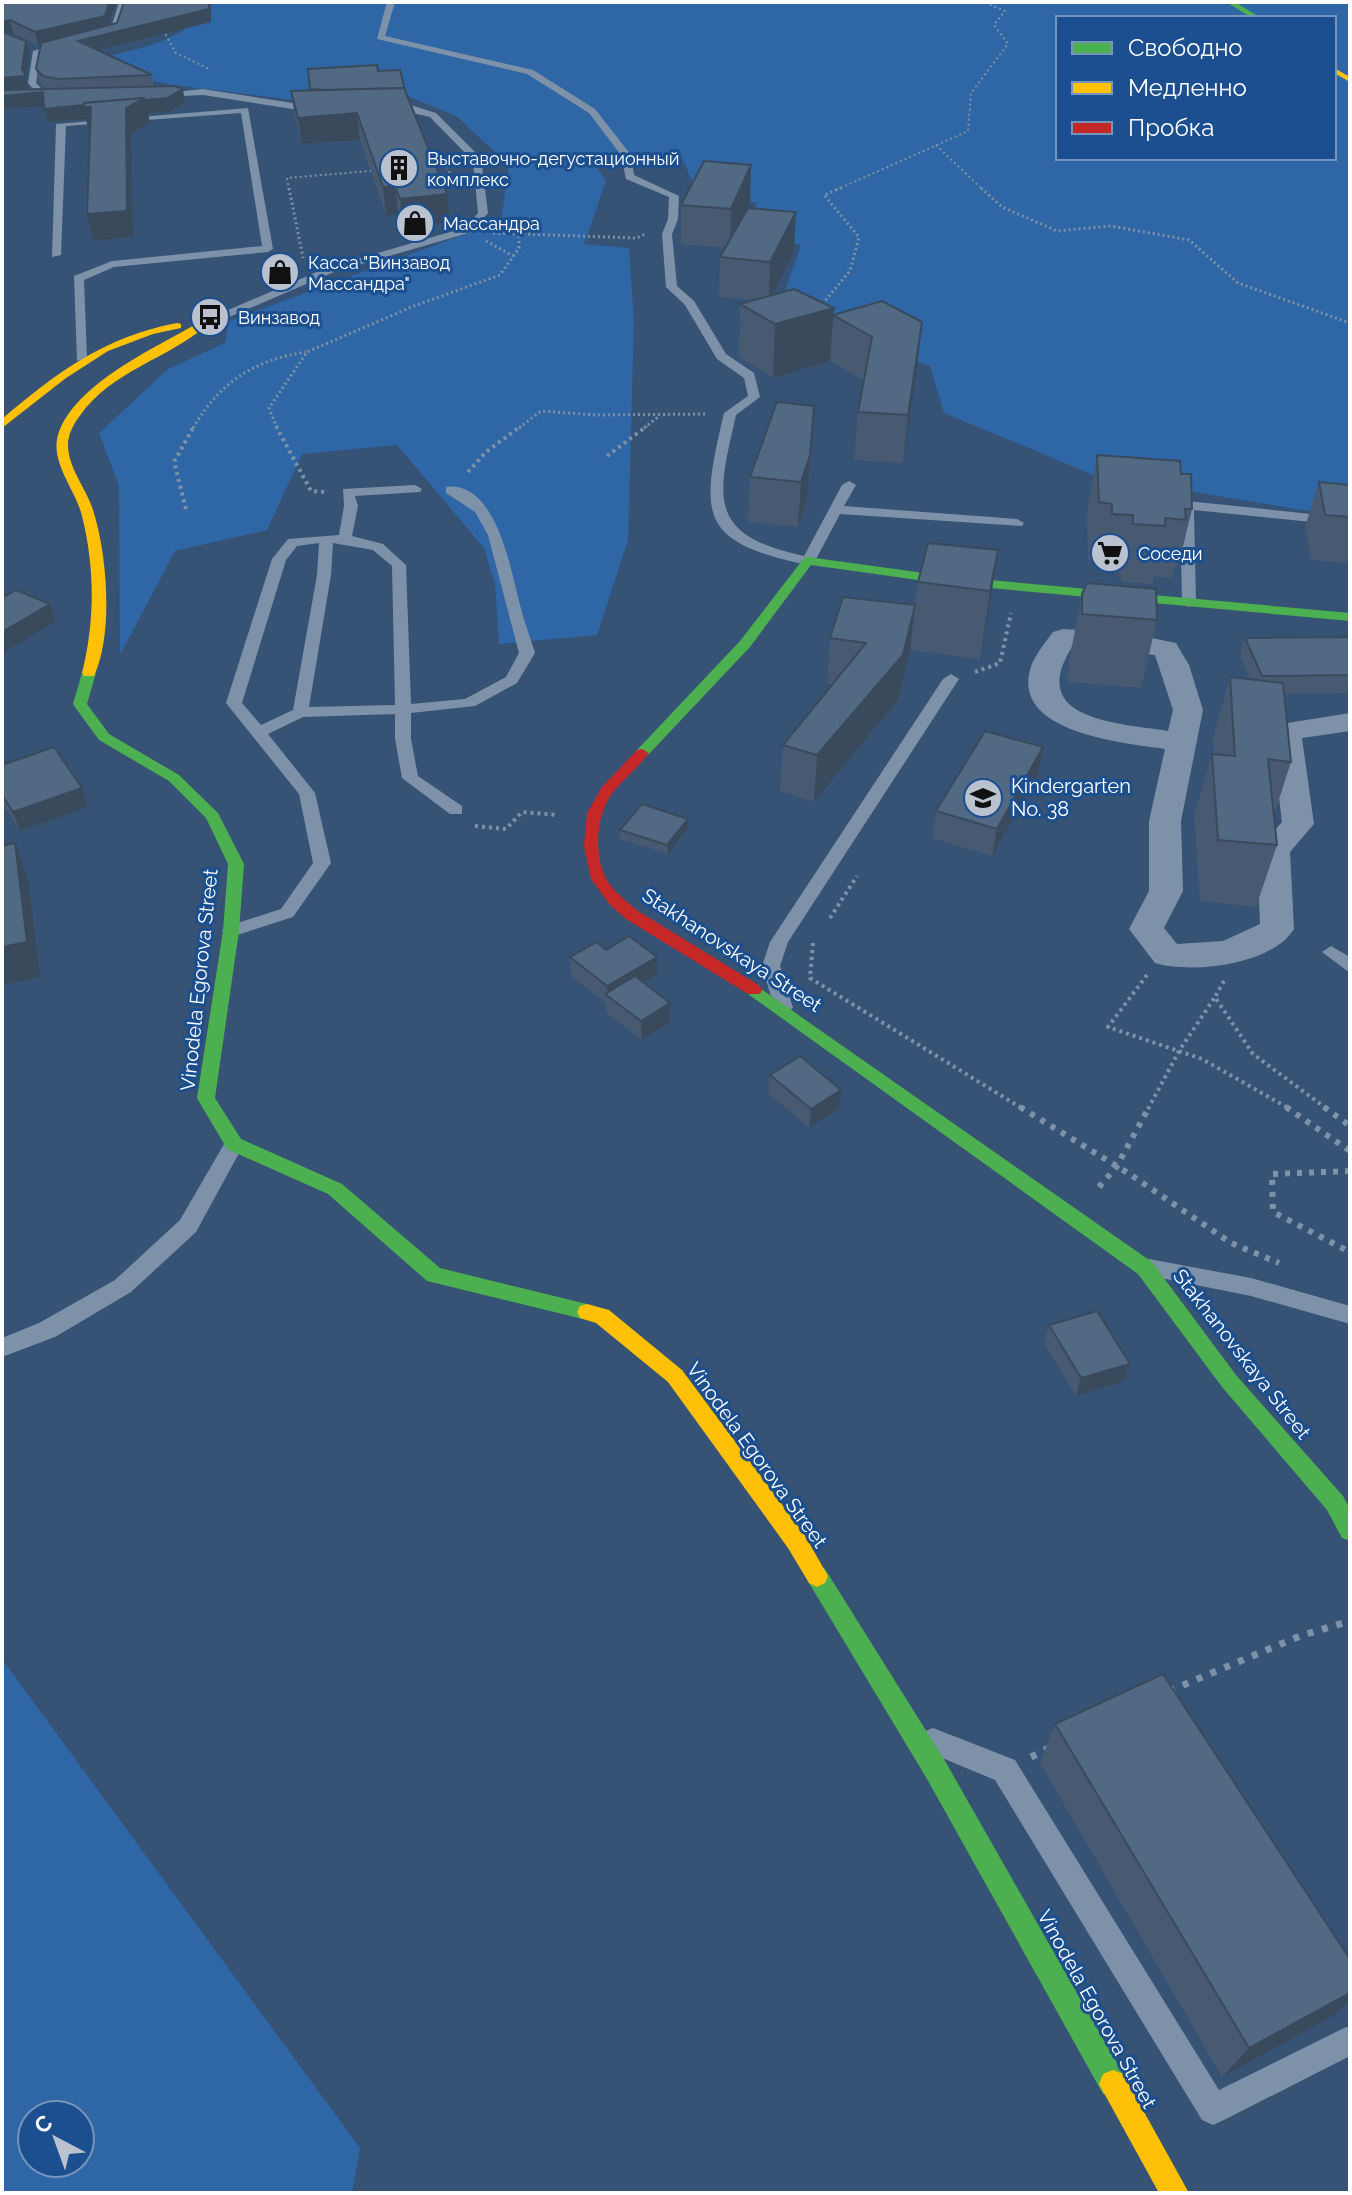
<svg xmlns="http://www.w3.org/2000/svg" width="1352" height="2195" viewBox="0 0 1352 2195" font-family="Raleway,sans-serif">
<style>
.green{fill:#2f66a5;fill-rule:evenodd}
.lines{fill:none;stroke-linecap:round;stroke-linejoin:round}
.path-far4{stroke:#7d92a8;stroke-width:2;stroke-dasharray:2 3;stroke-linecap:butt}
.path-far3{stroke:#7d92a8;stroke-width:3;stroke-dasharray:2 3;stroke-linecap:butt}
.path-far2{stroke:#7d92a8;stroke-width:4;stroke-dasharray:3 4;stroke-linecap:butt}
.path-far1{stroke:#7d92a8;stroke-width:6;stroke-dasharray:5 7;stroke-linecap:butt}
.path{stroke:#7d92a8;stroke-width:7;stroke-dasharray:6 9;stroke-linecap:butt}
.lane{fill:#7d92a8;fill-rule:evenodd}
.street{fill:#7d92a8;fill-rule:evenodd}
.fast{fill:#4caf50;fill-rule:evenodd}
.slow{fill:#ffc107;fill-rule:evenodd}
.jam{fill:#c62828;fill-rule:evenodd}
.wall{fill:#475a72;fill-rule:evenodd}
.shaded-wall{fill:#394a5c}
.building{fill:#526984;stroke:#394a5c;stroke-width:2}
.labels{text-anchor:middle;dominant-baseline:central;stroke-width:6;stroke-linejoin:round;paint-order:stroke}
.far-poi-label{font-size:18px;fill:#fff;stroke:#1b4f8f;text-anchor:start}
.poi-label{font-size:20px;fill:#fff;stroke:#1b4f8f;text-anchor:start}
.street-label{font-size:20px;fill:#fff;stroke:#1b4f8f}
</style>
<rect width="100%" height="100%" fill="#365274"/>
<g class="green">
<path d="M212 2H1350V518L1096 476 944 413 930 366 779 309 801 245 745 238 757 203 696 192 683 159 588 155 606 181 584 244 629 248 634 322 628 540 597 635 499 644 495 584 484 548 397 445 302 454 267 530 175 551 120 655 119 486 99 433 168 369 225 343 229 321 501 221 509 165 456 116 410 97 294 100 166 84 149 80 109 56C150 46 187 39 212 2ZM1058 18H1334V158H1058Z"/>
<path d="M2 1659 360 2148 352 2193H2ZM80 2115V2163H32V2115Z"/>
</g>
<g class="lines">
<g class="path-far4">
<polyline points="163,30 176,53 211,70"/>
<polyline points="936,145 983,190"/>
<polyline points="445,162 454,182"/>
<polyline points="289,190 287,178 371,171"/>
<polyline points="836,190 968,131 971,93 1008,44 994,25 1005,11 984,2"/>
</g>
<g class="path-far3">
<polyline points="289,188 303,258"/>
<polyline points="981,188 1002,207 1057,231 1111,226 1189,240 1238,283 1350,323"/>
<polyline points="493,233 636,238 646,234"/>
<polyline points="486,241 513,256"/>
<polyline points="351,291 375,283"/>
<polyline points="819,308 850,271 859,237 824,195 841,188"/>
<path d="M193 428C220 382 254 360 306 352"/>
<polyline points="277,428 269,408 307,352 414,306 500,275 519,248 519,235"/>
<polyline points="519,428 541,411 596,415 707,414"/>
<polyline points="644,428 658,417"/>
</g>
<g class="path-far2">
<polyline points="276,426 311,491 327,492"/>
<polyline points="607,456 647,426"/>
<polyline points="468,472 486,452 521,426"/>
<polyline points="186,509 174,462 194,426"/>
<polyline points="975,672 1000,663 1011,613"/>
<polyline points="475,826 506,829 522,812 558,815"/>
<polyline points="830,918 857,876"/>
<polyline points="813,943 810,978 1023,1109"/>
<polyline points="1147,975 1108,1027 1202,1059 1290,1109"/>
<polyline points="1224,981 1215,997 1253,1054 1327,1109"/>
<polyline points="1148,1109 1179,1051 1215,997"/>
</g>
<g class="path-far1">
<polyline points="1020,1107 1128,1173 1231,1243 1279,1263"/>
<polyline points="1286,1107 1350,1151"/>
<polyline points="1324,1107 1350,1126"/>
<polyline points="1350,1171 1272,1174 1273,1212 1350,1252"/>
<polyline points="1099,1187 1117,1166 1149,1107"/>
</g>
<g class="path">
<polyline points="1169,1691 1300,1636 1350,1621"/>
<polyline points="1031,1757 1051,1747"/>
</g>
<g class="lane">
<polygon points="119,2 127,2 118,33 99,38 99,34 110,31"/>
<path d="M387 2H395L385 36 533 70 595 109 631 155 634 175 679 196 678 219 672 234 677 286 694 301 726 354 754 373 760 397 736 415C717 498 706 535 804 556L842 485 849 481 856 485 844 506 1017 519 1024 523 1022 526 840 514 815 561 808 565C697 542 700 515 724 413L748 396 744 378 717 359 685 305 666 287 662 234 668 219 669 197 626 179 621 155 589 113 527 74 377 39Z"/>
<polygon points="63,42 66,47 41,53 36,83 45,92 64,98 60,101 39,96 28,83 33,51"/>
<polygon points="203,89 318,107 323,110 318,113 203,95 159,97 155,94"/>
<polygon points="401,102 436,113 481,158 488,213 472,232 334,272 206,327 198,327 198,323 326,268 464,228 478,213 473,161 430,117 381,106"/>
<polygon points="248,108 273,249 268,252 114,267 84,280 87,358 77,361 74,276 112,261 262,246 241,113 66,126 61,255 52,257 56,124"/>
<path d="M415 485 422 489 420 492 355 496 358 506 352 536 383 544 406 565 411 704 465 699 506 677 519 653 488 535 475 512 446 493V487C497 480 511 572 520 605 524 621 530 637 535 653L517 683 475 706 411 713V739L418 776 462 806V814H450L402 778 395 739V714L303 717 268 734 315 793 331 863 293 917 231 937 225 935 222 931 225 927 281 909 313 863 299 794 226 703 272 559 288 539 339 535 344 506 343 489ZM319 543 317 575 293 710 261 725 242 703 286 560 297 546ZM333 543 373 550 392 566 395 705 309 707 331 575Z"/>
<polygon points="1187,501 1350,518 1350,526 1194,510 1196,603 1189,607 1182,603 1180,505"/>
<polygon points="951,674 959,679 788,942 780,966 793,1008 783,1015 776,1013 762,966 770,942 943,679"/>
<polygon points="1331,946 1350,957 1350,973 1322,952"/>
<polygon points="234,1136 241,1139 244,1144 196,1232 131,1292 55,1337 2,1357 2,1338 39,1323 115,1280 180,1220 227,1139"/>
<polygon points="1149,1259 1251,1278 1350,1306 1350,1324 1251,1296 1141,1274 1138,1268 1141,1262"/>
<polygon points="933,1728 1015,1760 1219,2090 1346,2027 1350,2028 1350,2056 1224,2120 1213,2125 1202,2120 995,1780 923,1750 919,1741 923,1732"/>
</g>
<path class="street" d="M1063 629 1128 633 1176 643 1189 665 1203 710 1181 821 1183 891 1164 928 1177 944 1223 941 1260 924 1257 850 1282 822 1271 731 1275 725 1350 713V731L1302 738 1314 824 1290 852 1294 929C1272 965 1192 974 1155 963L1129 929 1149 891V821L1165 749C1123 743 1013 733 1030 670 1033 657 1045 643 1053 632ZM1072 647 1155 655 1173 710 1168 731C1117 723 1026 720 1072 647Z"/>
<g class="fast">
<polygon points="1226,2 1235,2 1261,18 1252,18"/>
<polygon points="808,557 946,576 1350,613 1350,621 946,584 811,565 750,647 647,756 637,756 637,750 740,641 804,558"/>
<polygon points="89,669 96,673 87,704 109,734 179,775 218,813 244,864 239,931 215,1098 241,1139 342,1184 440,1268 587,1304 594,1306 597,1312 594,1318 587,1320 427,1281 328,1194 227,1149 197,1098 223,931 228,864 206,818 169,781 99,740 75,707 73,704 82,673"/>
<polygon points="754,984 1152,1262 1236,1375 1343,1496 1350,1509 1350,1541 1342,1538 1327,1510 1222,1387 1138,1274 748,994 746,990 748,986"/>
<polygon points="817,1565 825,1569 945,1761 1123,2074 1127,2084 1123,2094 1113,2098 1103,2094 927,1779 809,1583 806,1576 809,1569"/>
</g>
<g class="slow">
<polygon points="1334,68 1350,77 1350,82 1334,73"/>
<path d="M177 323 181 324V328L153 334 108 351 66 378 2 428V419C57 372 104 337 177 323Z"/>
<path d="M198 323 207 325C169 359 111 370 79 417 73 425 68 435 68 445 68 467 85 487 92 507 107 551 114 633 94 676H84L82 673C95 621 95 568 82 516 76 490 50 463 58 435 74 384 155 348 198 323Z"/>
<polygon points="587,1304 609,1310 682,1370 804,1534 828,1576 825,1583 817,1587 809,1583 788,1548 668,1382 596,1323 580,1318 577,1312 580,1306"/>
<polygon points="1113,2070 1123,2074 1189,2193 1159,2193 1099,2084 1103,2074"/>
</g>
<path class="jam" d="M642 749 649 753C638 768 622 780 611 795 595 818 593 862 610 885 618 895 628 903 638 911L760 986 762 990 760 994H748L626 919 610 905 591 879 584 846 587 813 602 787 637 750Z"/>
</g>
<g class="wall">
<path d="M2 2H116L109 25 211 22 97 50 152 75 154 86 185 103 169 112 148 113 150 123 131 133 133 237 93 241 87 214 90 132 86 119 48 122 44 106 2 109ZM13 33 38 45 40 44 36 69 39 82 46 89H29L26 76 30 54 8 34Z"/>
<polygon points="308,69 405,91 450,223 403,227 398,214 386,215 360,140 302,144 295,117 291,91 310,91"/>
<polygon points="750,203 747,211 794,252 772,295 834,308 833,315 882,301 917,368 903,463 854,460 858,412 864,381 830,361 773,378 739,357 740,304 753,300 719,297 720,257 725,248 681,244 681,205"/>
<polygon points="811,449 807,499 798,527 748,522 750,477"/>
<polygon points="1097,455 1181,474 1192,509 1178,567 1175,567 1172,578 1154,576 1152,584 1121,582 1121,573 1100,572 1100,561 1088,560 1087,512"/>
<polygon points="1319,482 1350,485 1350,563 1311,560 1305,527"/>
<polygon points="998,550 980,659 910,650 898,700 814,802 780,791 783,745 832,684 827,684 830,638 915,605 918,582"/>
<polygon points="1082,594 1157,620 1141,688 1068,682 1069,661"/>
<polygon points="1350,637 1350,693 1284,694 1291,762 1274,815 1277,845 1256,907 1200,901 1194,815 1212,754 1214,754 1213,738 1230,677 1250,679 1240,656 1245,638"/>
<polygon points="1043,747 1038,774 992,856 932,838 936,811"/>
<polygon points="2,765 88,807 20,831 2,803"/>
<polygon points="688,819 688,828 668,854 620,839 620,830"/>
<polygon points="606,950 657,975 644,983 670,1022 642,1040 606,1013 606,1003 571,976 570,957"/>
<polygon points="770,1075 839,1108 809,1128 768,1093"/>
<polygon points="1049,1325 1130,1364 1124,1381 1076,1396 1044,1343"/>
<polygon points="1055,1724 1350,1959 1350,2000 1335,2015 1222,2077 1040,1763"/>
</g>
<g class="shaded-wall">
<polygon points="109,2 116,2 108,28 38,45 35,32"/>
<polygon points="209,2 211,2 211,22 81,54 78,41"/>
<polygon points="10,20 13,33 2,35 2,22"/>
<polygon points="26,41 30,54 26,76 29,90 2,92 2,78 22,69"/>
<polygon points="183,89 185,103 169,112 148,113 150,123 131,133 133,237 93,241 87,214 89,132 86,119 48,122 44,109 144,98"/>
<polygon points="43,92 47,106 2,109 2,96"/>
<polygon points="357,113 360,140 302,144 298,118"/>
<polygon points="751,165 750,203 730,248 731,209"/>
<polygon points="395,186 398,214 386,215 383,187"/>
<polygon points="447,194 450,223 403,227 400,199"/>
<polygon points="796,212 794,252 769,302 770,262"/>
<polygon points="834,308 830,361 773,378 775,324"/>
<polygon points="922,322 917,368 903,463 908,415"/>
<polygon points="814,406 807,499 798,527 801,482"/>
<polygon points="998,550 988,617 980,659 990,591"/>
<polygon points="50,604 55,622 2,653 2,632"/>
<polygon points="915,605 910,650 898,700 814,802 817,755"/>
<polygon points="1043,747 1038,774 992,856 997,829"/>
<polygon points="82,788 88,807 20,831 13,812"/>
<polygon points="688,819 688,828 668,854 667,845"/>
<polygon points="15,843 28,879 40,977 2,985 2,947"/>
<polygon points="657,957 657,975 614,1001 608,996 607,986"/>
<polygon points="670,1003 670,1022 642,1040 641,1021"/>
<polygon points="841,1090 839,1108 809,1128 811,1109"/>
<polygon points="1130,1364 1124,1381 1076,1396 1081,1378"/>
<polygon points="1350,1993 1350,2000 1335,2015 1222,2077 1249,2048"/>
</g>
<g class="building">
<polygon points="7,2 109,2 105,16 35,32 10,20 2,22 2,4"/>
<polygon points="124,2 209,2 209,9 78,41 152,75 59,79 43,76 36,69 41,43 117,23"/>
<polygon points="2,32 26,41 22,69 26,76 2,78"/>
<polygon points="377,65 378,71 400,70 405,90 404,88 330,90 310,89 308,69"/>
<polygon points="175,86 183,89 167,98 145,100 144,98 84,103 84,105 44,109 43,92 2,96 2,90"/>
<polygon points="404,88 447,194 400,199 395,186 383,187 357,113 298,118 291,91"/>
<polygon points="144,98 126,108 127,211 87,214 91,107 84,107 84,103"/>
<polygon points="704,161 751,165 731,209 681,205"/>
<polygon points="748,208 796,212 770,262 720,257"/>
<polygon points="794,289 834,308 775,324 740,304"/>
<polygon points="882,301 922,322 908,415 858,412 872,337 833,315"/>
<polygon points="777,402 814,406 810,455 801,482 750,477"/>
<polygon points="1097,455 1180,461 1181,474 1191,474 1192,509 1185,509 1186,520 1165,518 1165,526 1133,524 1133,515 1112,514 1112,504 1099,502"/>
<polygon points="1319,482 1350,485 1350,517 1325,515"/>
<polygon points="928,543 998,550 990,591 918,582"/>
<polygon points="1087,583 1156,589 1157,620 1082,614 1082,594"/>
<polygon points="16,590 50,604 2,632 2,598"/>
<polygon points="843,597 915,605 903,655 817,755 783,745 866,643 830,638"/>
<polygon points="1350,637 1350,675 1262,676 1245,638"/>
<polygon points="1230,677 1283,683 1291,762 1268,759 1277,845 1218,840 1212,754 1235,756"/>
<polygon points="985,731 1043,747 997,829 936,811"/>
<polygon points="54,747 82,788 13,812 2,795 2,765"/>
<polygon points="642,804 688,819 667,845 620,830"/>
<polygon points="15,843 27,942 2,947 2,846"/>
<polygon points="629,936 657,957 607,986 570,957 597,942 606,950"/>
<polygon points="635,976 670,1003 641,1021 605,994"/>
<polygon points="800,1056 841,1090 811,1109 770,1075"/>
<polygon points="1097,1311 1130,1364 1081,1378 1049,1325"/>
<polygon points="1163,1674 1350,1959 1350,1993 1249,2048 1055,1724"/>
</g>
<defs>
<g id="building-disc" transform="scale(2)"><circle r="9.5" fill="#b9c2ce" stroke="#1b4f8f"/><path d="M-4-6H4V6H1V3H-1V6H-4ZM-2.5-4.3h1.7v1.8h-1.7ZM.8-4.3h1.7v1.8H.8ZM-2.5-1h1.7V.8h-1.7ZM.8-1h1.7V.8H.8Z" fill="#111"/></g>
<g id="shop-disc" transform="scale(2)"><circle r="9.5" fill="#b9c2ce" stroke="#1b4f8f"/><path d="M-5-2.5h2.3a2.7 3.5 0 0 1 5.4 0H5L5.5 6h-11ZM-1.5-2.5h3a1.5 2.3 0 0 0-3 0Z" fill="#111"/></g>
<g id="bus-disc" transform="scale(2)"><circle r="9.5" fill="#b9c2ce" stroke="#1b4f8f"/><path d="M-5-6H5V4H4V6H2V4H-2V6H-4V4H-5ZM-3.5-4V0h7V-4ZM-3.5 1.2v1.5H-2V1.2ZM2 1.2v1.5H3.5V1.2Z" fill="#111"/></g>
<g id="supermarket-disc" transform="scale(2)"><circle r="9.5" fill="#b9c2ce" stroke="#1b4f8f"/><path d="M-6-5.5h2.5l.6 2H6L4.5 2H-2.5L-4.4-4H-6ZM-1.5 3.2a1.3 1.3 0 1 0 .1 0ZM3 3.2a1.3 1.3 0 1 0 .1 0Z" fill="#111"/></g>
<g id="school-disc" transform="scale(2)"><circle r="9.5" fill="#b9c2ce" stroke="#1b4f8f"/><path d="M0-5L7-2L0 1L-7-2ZM-4 1L0 2.5L4 1V4Q0 6-4 4Z" fill="#111"/></g>
</defs>
<g fill-rule="evenodd">
<use href="#building-disc" x="399" y="168"/>
<use href="#shop-disc" x="415" y="223"/>
<use href="#shop-disc" x="280" y="272"/>
<use href="#bus-disc" x="210" y="317"/>
<use href="#supermarket-disc" x="1110" y="553"/>
<use href="#school-disc" x="983" y="798"/>
</g>
<g class="labels">
<g class="far-poi-label">
<text x="427" y="158">Выставочно-дегустационный<tspan x="427" dy="21">комплекс</tspan></text>
<text x="443" y="223">Массандра</text>
<text x="308" y="262">Касса "Винзавод<tspan x="308" dy="21">Массандра"</tspan></text>
<text x="238" y="317">Винзавод</text>
<text x="1138" y="553">Соседи</text>
</g>
<g class="poi-label">
<text x="1011" y="786">Kindergarten<tspan x="1011" dy="23">No. 38</tspan></text>
</g>
<g class="street-label">
<text transform="translate(732 950) rotate(33)">Stakhanovskaya Street</text>
<text transform="translate(199 980) rotate(-84)">Vinodela Egorova Street</text>
<text transform="translate(1242 1354) rotate(52)">Stakhanovskaya Street</text>
<text transform="translate(757 1455) rotate(54)">Vinodela Egorova Street</text>
<text transform="translate(1097 2009) rotate(61)">Vinodela Egorova Street</text>
</g>
</g>
<rect width="1352" height="2195" fill="none" stroke="#ffffff" stroke-width="8"/>
<rect x="1056" y="16" width="280" height="144" fill="#1b4f8f" stroke="#7695bc" stroke-width="2"/>
<rect x="1072" y="42" width="40" height="12" fill="#4caf50" stroke="#7695bc" stroke-width="2"/>
<text x="1128" y="56" font-size="24" fill="#ffffff">Свободно</text>
<rect x="1072" y="82" width="40" height="12" fill="#ffc107" stroke="#7695bc" stroke-width="2"/>
<text x="1128" y="96" font-size="24" fill="#ffffff">Медленно</text>
<rect x="1072" y="122" width="40" height="12" fill="#c62828" stroke="#7695bc" stroke-width="2"/>
<text x="1128" y="136" font-size="24" fill="#ffffff">Пробка</text>
<g transform="translate(56 2139) rotate(319)"><circle r="38" fill="#1b4f8f" stroke="#7695bc" stroke-width="2"/>
<path d="M0-6L14 30L0 20L-14 30Z" fill="#b9c2ce"/>
<text y="-12" font-size="22" font-weight="bold" text-anchor="middle" fill="#ffffff">С</text>
</g>
</svg>
